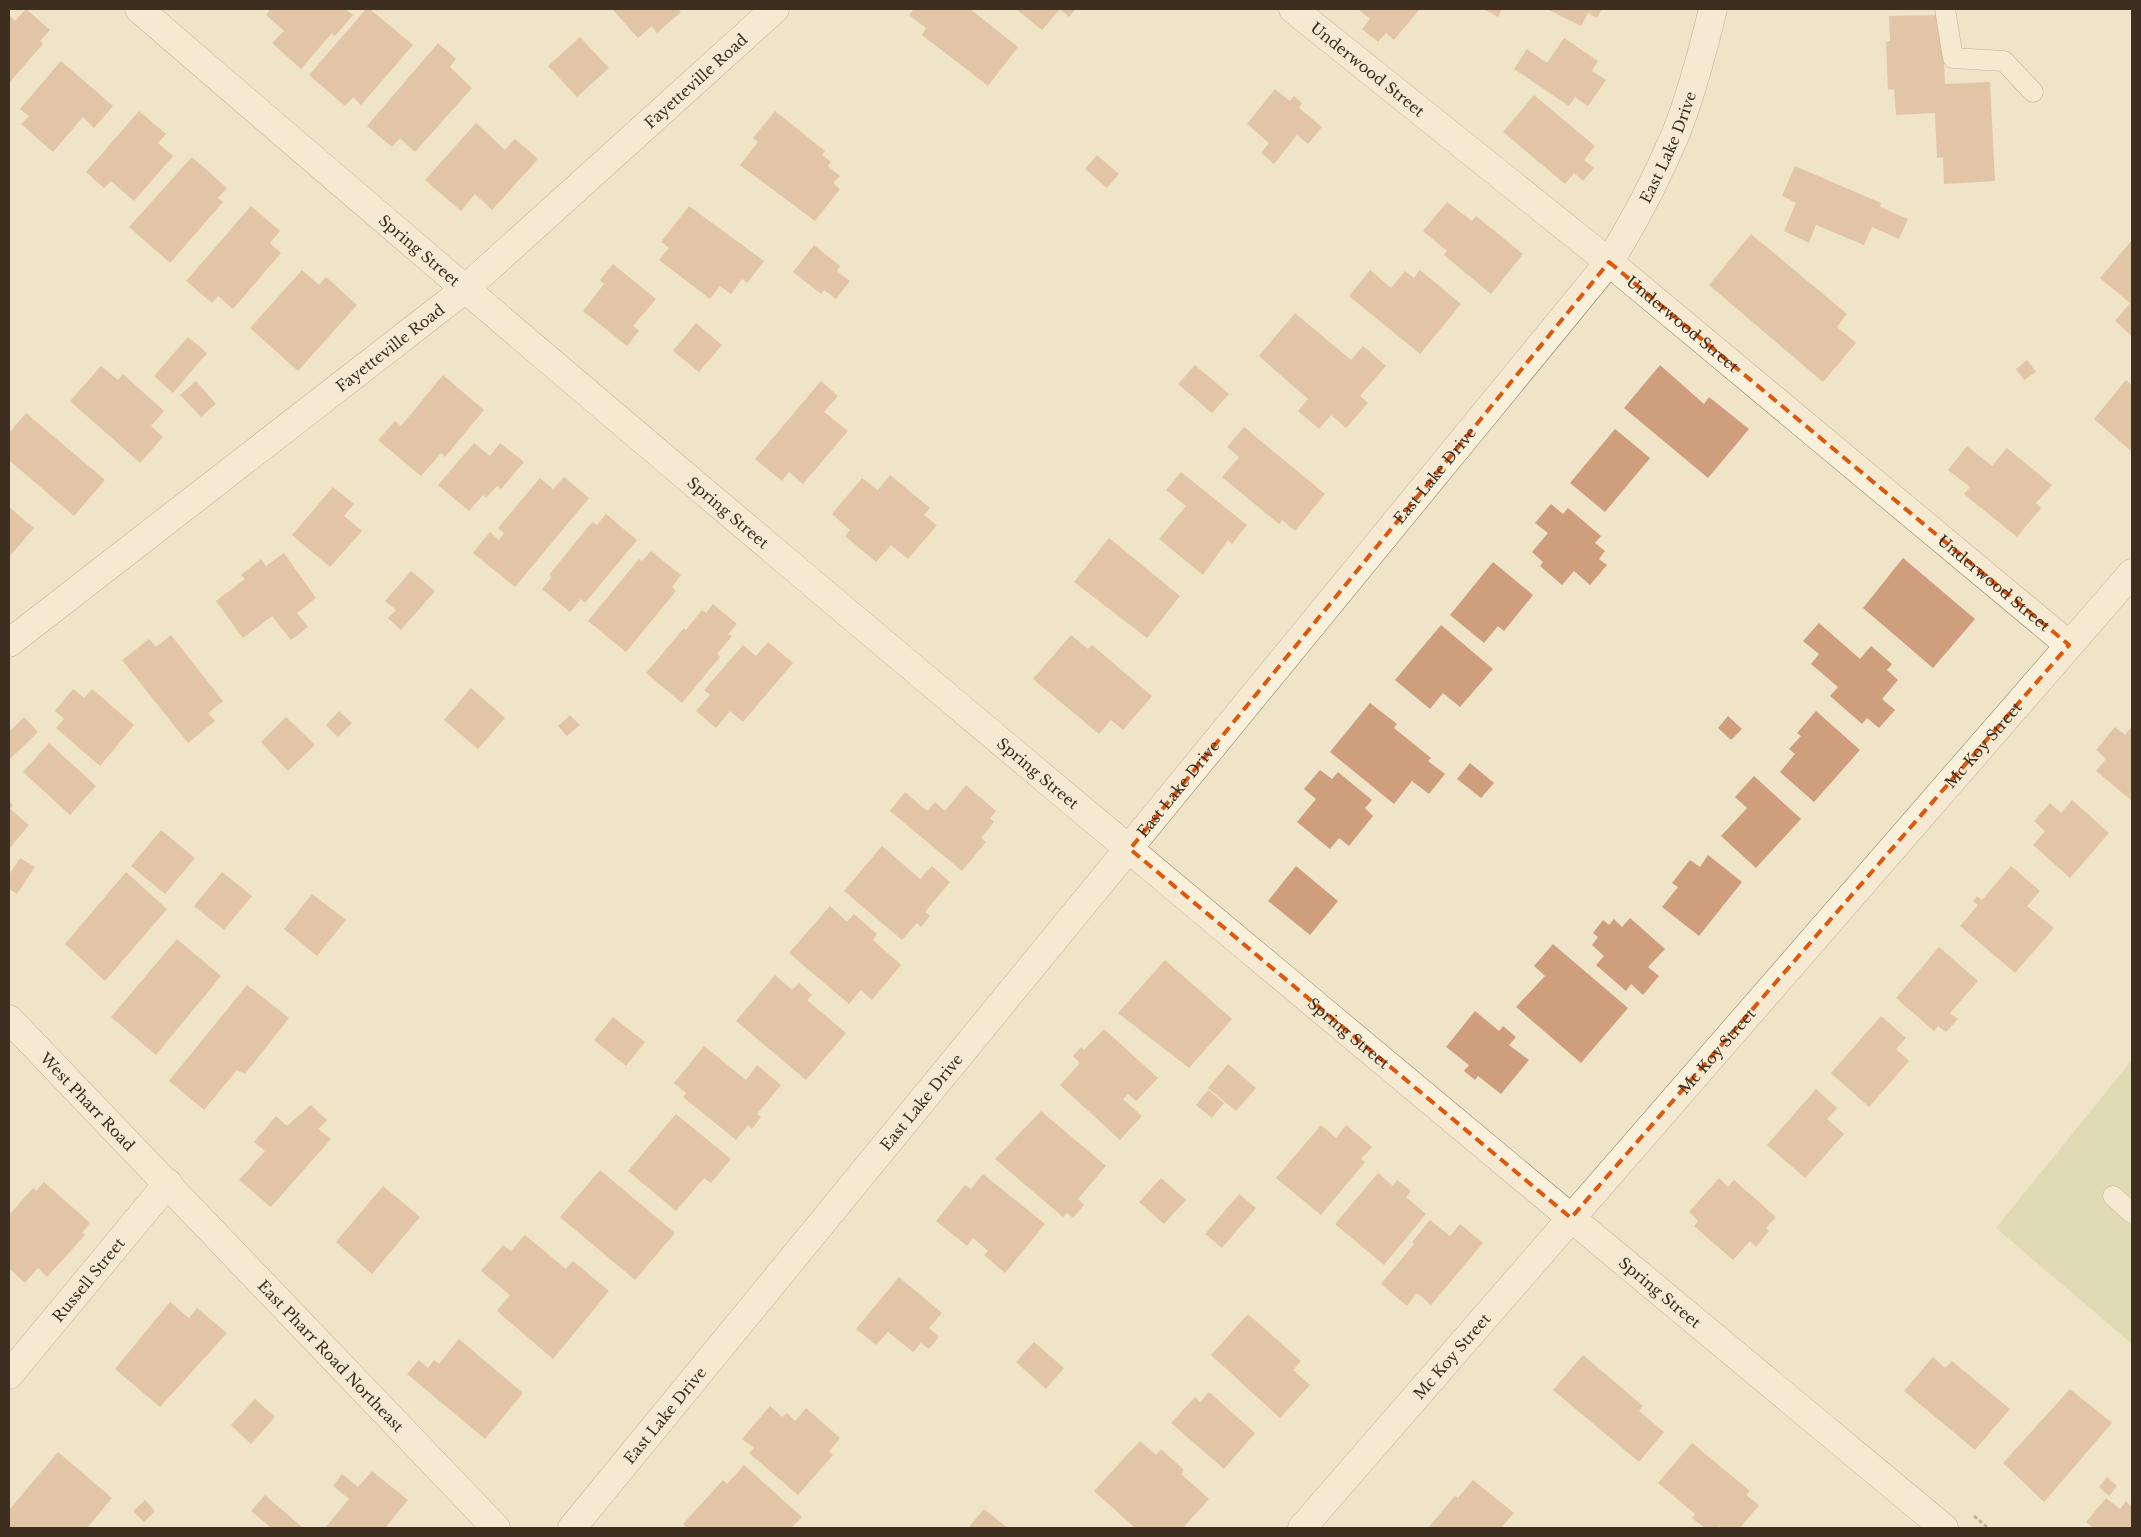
<svg xmlns="http://www.w3.org/2000/svg" width="2141" height="1537" viewBox="0 0 2141 1537" font-family="'Libre Baskerville',serif">
<style>
.green{fill:#c9cf9b}
.building{fill:#cf9f7d}
.lines{fill:none;stroke-linecap:round;stroke-linejoin:round}
.service-casing{stroke:#8d765c;stroke-width:21}
.minor-casing{stroke:#8d765c;stroke-width:29}
.tertiary-casing{stroke:#8d765c;stroke-width:29}
.path{stroke:#8d765c;stroke-width:3;stroke-dasharray:4 2.5;stroke-linecap:butt}
.service{stroke:#faf1dc;stroke-width:20}
.minor{stroke:#faf1dc;stroke-width:28}
.tertiary{stroke:#faf1dc;stroke-width:28}
.marked{fill:none;stroke:#df570d;stroke-width:4;stroke-dasharray:10 6;stroke-linejoin:round}
.labels{text-anchor:middle;dominant-baseline:central;stroke-width:4;stroke-linejoin:round;paint-order:stroke}
.street-label{font-size:15px;fill:#3d2e20;stroke:#f7eed8}
</style>
<rect width="100%" height="100%" fill="#f0e4c8"/>
<polygon class="green" points="2132,1060 2132,1344 1996,1228"/>
<g class="building">
<polygon points="26,9 50,30 40,41 43,44 9,83 9,15 15,21"/>
<polygon points="271,9 345,9 353,15 335,36 332,33 301,69 272,43 284,31 266,15"/>
<polygon points="366,9 370,9 413,45 361,105 353,97 345,106 309,75"/>
<polygon points="612,9 678,9 681,12 657,33 652,26 638,38"/>
<polygon points="914,9 970,9 1018,47 988,86 922,35 926,28 909,15"/>
<polygon points="1016,9 1076,9 1069,17 1060,9 1042,30"/>
<polygon points="1360,9 1420,9 1394,40 1386,33 1378,42 1362,29 1370,19 1359,10"/>
<polygon points="1484,9 1502,9 1498,17"/>
<polygon points="1547,9 1602,9 1597,18 1588,13 1581,26"/>
<polygon points="1942,15 1945,84 1990,82 1995,181 1944,184 1943,157 1937,158 1935,113 1896,115 1894,89 1888,90 1886,42 1890,41 1889,16"/>
<polygon points="580,37 609,68 577,97 548,66"/>
<polygon points="1564,38 1598,61 1592,71 1606,80 1588,106 1575,97 1569,106 1514,69 1527,49 1547,63"/>
<polygon points="438,43 456,59 450,67 472,88 415,152 400,138 392,147 367,126"/>
<polygon points="61,61 113,106 94,128 83,117 53,152 21,124 29,116 20,109"/>
<polygon points="1275,89 1290,101 1294,96 1302,103 1299,108 1322,127 1308,144 1297,135 1274,164 1261,153 1269,143 1247,124"/>
<polygon points="1534,95 1595,146 1584,160 1594,168 1583,181 1574,173 1565,184 1503,132"/>
<polygon points="139,111 166,134 158,143 173,156 134,201 111,181 104,188 86,172"/>
<polygon points="775,111 825,151 822,155 831,162 828,166 840,176 833,183 840,189 815,221 740,165 758,142 753,138"/>
<polygon points="476,123 505,150 515,139 538,159 492,210 475,194 461,211 425,180"/>
<polygon points="1097,155 1119,174 1107,188 1085,169"/>
<polygon points="192,157 227,188 218,198 223,202 170,263 129,227"/>
<polygon points="1795,166 1881,203 1880,207 1908,219 1899,239 1872,227 1864,245 1816,225 1809,243 1784,231 1796,203 1782,196"/>
<polygon points="1447,202 1472,221 1476,216 1523,254 1491,294 1444,255 1447,251 1423,231"/>
<polygon points="251,206 280,231 270,243 281,253 233,309 218,296 212,303 186,281"/>
<polygon points="689,206 764,261 747,283 742,279 731,294 720,286 710,299 659,260 669,248 661,242"/>
<polygon points="1751,234 1847,314 1837,327 1856,343 1823,382 1709,285"/>
<polygon points="2132,240 2132,336 2115,321 2130,303 2100,278"/>
<polygon points="814,245 840,266 837,271 850,281 836,299 824,290 821,294 793,272"/>
<polygon points="613,264 656,299 633,326 639,331 627,346 583,311 604,284 600,280"/>
<polygon points="302,270 319,285 326,277 357,305 298,371 250,328"/>
<polygon points="1370,270 1391,288 1405,271 1414,278 1420,270 1461,304 1420,354 1349,296"/>
<polygon points="1295,313 1351,360 1363,346 1386,366 1360,396 1368,403 1346,428 1331,415 1319,429 1298,411 1308,399 1259,356"/>
<polygon points="696,323 722,345 699,372 673,351"/>
<polygon points="188,337 207,353 173,393 154,376"/>
<polygon points="2027,360 2036,372 2024,380 2016,369"/>
<polygon points="1195,365 1229,394 1212,413 1178,384"/>
<polygon points="1660,365 1704,404 1709,397 1749,429 1708,478 1624,408"/>
<polygon points="101,366 118,380 123,374 164,411 151,426 163,437 140,463 70,401"/>
<polygon points="443,375 484,410 445,457 441,453 421,476 378,440 395,421 401,426"/>
<polygon points="2126,380 2132,386 2132,452 2094,419"/>
<polygon points="196,381 216,404 201,417 180,395"/>
<polygon points="821,381 838,396 824,412 848,431 803,484 789,472 782,481 755,459"/>
<polygon points="26,413 105,480 74,516 9,460 9,433"/>
<polygon points="1244,427 1325,494 1295,531 1282,520 1279,524 1222,477 1239,457 1227,447"/>
<polygon points="1615,429 1650,458 1605,512 1570,483"/>
<polygon points="474,443 490,456 500,443 524,462 501,489 497,486 486,498 483,495 469,511 438,485"/>
<polygon points="1967,446 1992,466 2007,448 2052,485 2036,503 2041,508 2017,537 1964,494 1970,487 1948,470"/>
<polygon points="1181,472 1247,525 1232,544 1228,540 1203,575 1159,539 1186,506 1166,490"/>
<polygon points="890,475 930,508 924,515 937,525 908,559 891,545 876,562 845,536 850,530 832,514 862,478 878,490"/>
<polygon points="564,477 589,498 515,587 473,553 490,532 499,540 504,533 498,528 540,478 553,489"/>
<polygon points="333,487 354,504 344,516 362,531 330,567 292,535"/>
<polygon points="1551,504 1563,514 1568,508 1601,536 1595,543 1605,551 1599,559 1607,565 1590,585 1574,571 1562,585 1540,566 1543,562 1532,552 1548,533 1535,523"/>
<polygon points="9,507 34,528 9,557"/>
<polygon points="606,514 637,540 585,603 581,599 570,612 542,589 552,577 549,575 592,522 597,525"/>
<polygon points="1109,538 1180,596 1147,638 1074,582"/>
<polygon points="651,551 681,575 672,587 676,591 626,652 588,621 639,559 642,561"/>
<polygon points="284,553 316,598 297,613 308,627 291,640 272,616 243,638 216,601 245,579 241,575 261,559 266,566"/>
<polygon points="1903,558 1975,619 1933,668 1863,608"/>
<polygon points="1493,562 1533,595 1504,631 1498,626 1484,643 1450,615"/>
<polygon points="411,571 435,591 401,630 388,618 396,610 385,601"/>
<polygon points="713,604 737,624 728,634 732,636 717,654 720,657 682,703 646,673 684,628 686,630 702,610 706,613"/>
<polygon points="1819,623 1860,659 1871,646 1892,664 1887,670 1898,680 1882,699 1895,710 1879,728 1867,718 1862,724 1830,696 1838,687 1811,664 1819,654 1803,641"/>
<polygon points="1441,625 1493,669 1460,707 1443,693 1430,709 1395,680"/>
<polygon points="171,635 223,701 208,713 215,721 188,743 122,660 149,639 156,647"/>
<polygon points="1071,635 1088,649 1092,645 1152,696 1123,730 1111,720 1099,734 1033,679"/>
<polygon points="768,642 793,663 743,722 730,711 716,728 696,711 710,695 704,690 743,645 756,656"/>
<polygon points="471,688 505,718 478,749 444,720"/>
<polygon points="73,689 84,698 92,689 134,725 100,766 56,728 64,719 55,711"/>
<polygon points="1370,703 1397,724 1394,728 1431,758 1428,761 1445,774 1429,794 1412,781 1394,804 1330,752"/>
<polygon points="339,711 352,723 338,737 326,725"/>
<polygon points="1816,711 1860,750 1814,802 1780,772 1795,754 1789,749 1801,736 1797,733"/>
<polygon points="570,715 580,725 567,736 558,726"/>
<polygon points="1728,716 1742,729 1731,740 1718,728"/>
<polygon points="24,717 38,732 10,759 9,757 9,732"/>
<polygon points="286,717 315,745 288,771 261,742"/>
<polygon points="2132,726 2132,801 2096,771 2106,759 2096,750 2115,727 2125,735"/>
<polygon points="49,743 96,786 70,815 23,772"/>
<polygon points="1470,763 1494,783 1481,798 1457,779"/>
<polygon points="1320,770 1332,779 1338,772 1372,800 1365,808 1373,816 1349,846 1339,838 1330,849 1297,822 1316,799 1304,789"/>
<polygon points="1754,776 1801,819 1756,868 1721,836 1747,808 1735,797"/>
<polygon points="966,785 996,811 990,818 994,822 981,838 986,842 962,871 890,811 905,792 927,811 935,802 945,811"/>
<polygon points="9,800 13,805 10,809 29,825 9,849"/>
<polygon points="2072,800 2109,833 2070,878 2033,845 2045,831 2034,821 2050,803 2061,813"/>
<polygon points="161,830 195,858 165,894 131,866"/>
<polygon points="882,846 920,879 932,866 950,882 925,912 930,916 921,927 917,923 902,940 844,891"/>
<polygon points="1708,855 1742,882 1699,936 1662,907 1678,887 1672,883 1690,860 1700,867"/>
<polygon points="20,858 35,867 17,894 9,889 9,875"/>
<polygon points="1296,866 1338,901 1310,935 1268,901"/>
<polygon points="2011,866 2040,891 2027,906 2054,928 2015,973 1960,926 1978,905 1973,901 1977,896 1982,900"/>
<polygon points="126,872 167,909 105,981 65,944"/>
<polygon points="222,872 252,896 224,930 194,906"/>
<polygon points="312,894 346,920 317,956 284,929"/>
<polygon points="830,906 847,922 854,914 877,934 873,940 901,965 872,1000 861,990 849,1004 789,953"/>
<polygon points="1630,918 1665,949 1648,967 1659,976 1643,995 1631,984 1626,991 1596,965 1604,956 1592,945 1598,937 1593,933 1603,920 1609,925 1614,919 1622,927"/>
<polygon points="177,939 221,976 156,1055 111,1017"/>
<polygon points="1553,944 1628,1008 1581,1063 1516,1007 1545,976 1534,966"/>
<polygon points="1939,947 1978,981 1950,1013 1958,1019 1946,1032 1938,1026 1934,1031 1896,998"/>
<polygon points="1165,960 1232,1019 1189,1068 1118,1013"/>
<polygon points="775,975 792,990 799,983 812,995 807,1000 846,1033 806,1080 736,1021"/>
<polygon points="247,985 289,1018 245,1074 237,1070 204,1110 169,1081"/>
<polygon points="1475,1011 1499,1031 1503,1026 1516,1037 1509,1045 1529,1060 1501,1094 1478,1076 1475,1080 1464,1071 1469,1065 1446,1047"/>
<polygon points="1881,1016 1906,1038 1896,1049 1909,1061 1869,1107 1831,1073"/>
<polygon points="613,1017 645,1042 626,1066 594,1040"/>
<polygon points="1104,1029 1158,1078 1136,1101 1128,1094 1123,1099 1142,1116 1120,1140 1060,1085 1080,1063 1073,1056 1081,1047 1084,1050"/>
<polygon points="704,1046 746,1080 757,1065 781,1085 757,1114 761,1117 752,1129 748,1125 736,1140 683,1097 686,1093 674,1083"/>
<polygon points="1228,1064 1256,1088 1236,1111 1208,1088"/>
<polygon points="1816,1089 1837,1108 1827,1119 1844,1134 1805,1178 1767,1145"/>
<polygon points="1208,1090 1224,1103 1212,1118 1196,1105"/>
<polygon points="311,1105 327,1120 318,1129 331,1139 271,1207 239,1180 265,1151 254,1142 276,1116 287,1126"/>
<polygon points="1041,1111 1106,1166 1078,1199 1084,1205 1073,1218 1067,1213 1063,1217 995,1159"/>
<polygon points="676,1114 731,1159 711,1183 704,1178 676,1211 628,1171"/>
<polygon points="1321,1125 1336,1138 1346,1125 1372,1147 1361,1159 1365,1162 1321,1215 1276,1178"/>
<polygon points="600,1170 675,1233 635,1280 560,1217"/>
<polygon points="1378,1173 1393,1186 1397,1180 1411,1191 1406,1197 1426,1214 1384,1265 1335,1224"/>
<polygon points="983,1174 1045,1224 1005,1273 984,1255 988,1251 973,1238 967,1246 936,1221 965,1185 971,1189"/>
<polygon points="1161,1178 1186,1200 1164,1224 1139,1202"/>
<polygon points="1719,1178 1728,1187 1734,1180 1776,1217 1766,1228 1769,1231 1756,1247 1750,1241 1733,1260 1694,1226 1698,1221 1689,1212"/>
<polygon points="44,1182 90,1223 82,1233 85,1235 47,1277 38,1268 25,1283 9,1268 9,1215 33,1188 36,1191"/>
<polygon points="383,1186 420,1217 372,1274 336,1242"/>
<polygon points="1239,1194 1256,1208 1222,1248 1205,1234"/>
<polygon points="1430,1220 1450,1236 1460,1224 1483,1243 1431,1305 1417,1293 1407,1306 1381,1284 1414,1244 1412,1242"/>
<polygon points="525,1235 566,1269 573,1261 609,1291 553,1359 497,1311 510,1295 481,1271 503,1245 511,1251"/>
<polygon points="899,1277 942,1313 929,1328 939,1337 929,1349 921,1343 913,1352 888,1332 876,1345 856,1329"/>
<polygon points="170,1302 189,1318 197,1308 227,1333 160,1407 115,1369"/>
<polygon points="1248,1314 1301,1361 1293,1370 1310,1385 1280,1418 1211,1355"/>
<polygon points="459,1339 523,1393 485,1439 407,1374 419,1360 428,1368 434,1360 439,1364"/>
<polygon points="1034,1342 1064,1368 1046,1389 1016,1362"/>
<polygon points="1583,1355 1643,1406 1639,1411 1664,1432 1639,1462 1553,1390"/>
<polygon points="1933,1357 1945,1368 1952,1361 2010,1409 1975,1450 1904,1391"/>
<polygon points="2070,1389 2112,1423 2044,1502 2003,1463"/>
<polygon points="1209,1392 1255,1433 1224,1469 1171,1423 1195,1397 1200,1402"/>
<polygon points="255,1399 275,1417 251,1444 231,1425"/>
<polygon points="770,1406 782,1417 787,1413 795,1421 806,1408 840,1438 829,1452 833,1455 798,1495 749,1453 754,1448 742,1439"/>
<polygon points="1140,1441 1156,1455 1161,1449 1184,1470 1181,1474 1209,1499 1183,1528 1135,1528 1094,1491"/>
<polygon points="1692,1443 1750,1491 1746,1495 1759,1505 1740,1528 1722,1528 1719,1526 1717,1528 1705,1528 1692,1518 1695,1514 1658,1483"/>
<polygon points="58,1452 112,1498 87,1528 9,1528 9,1510"/>
<polygon points="744,1465 802,1517 791,1528 687,1528 683,1524 723,1480 727,1484"/>
<polygon points="372,1471 408,1500 385,1528 325,1528 349,1499 333,1486 342,1474 358,1487"/>
<polygon points="2107,1477 2117,1486 2109,1496 2099,1487"/>
<polygon points="1473,1480 1514,1513 1501,1528 1428,1528 1455,1496 1458,1498"/>
<polygon points="265,1495 303,1528 271,1528 251,1511"/>
<polygon points="2106,1498 2120,1509 2126,1501 2132,1507 2132,1528 2094,1528 2086,1522"/>
<polygon points="145,1500 155,1511 144,1522 133,1511"/>
<polygon points="984,1509 1008,1528 968,1528"/>
</g>
<g class="lines">
<g class="service-casing">
<g id="service">
<polyline points="1945,9 1953,58 2004,61 2033,92"/>
<polyline points="2113,1196 2132,1213"/>
</g>
</g>
<g class="minor-casing">
<g id="minor">
<path id="s1" d="M139 9C734 523 1339 1025 1944 1528"/>
<path id="s2" d="M1293 9 1609 262 2069 645"/>
<path id="s3" d="M9 643 464 290 775 9"/>
<path id="s4" d="M9 1019 496 1528"/>
<path id="s5" d="M9 1375 168 1183"/>
<path id="s6" d="M1302 1528 2132 573"/>
</g>
</g>
<g class="tertiary-casing">
<g id="tertiary">
<path id="s7" d="M572 1528 1609 262C1635 221 1657 178 1676 133 1692 93 1703 50 1713 9"/>
</g>
</g>
<polyline class="path" points="1974,1516 1988,1528"/>
<use href="#service" class="service"/>
<use href="#minor" class="minor"/>
<use href="#tertiary" class="tertiary"/>
</g>
<path d="M0 0H2141V1537H0ZM1609 262 2069 645 1571 1218 1130 849Z" fill="#f0e4c8" fill-opacity=".55" fill-rule="evenodd"/>
<path class="marked" d="M1609 262 2069 645 1571 1218 1130 849Z"/>
<g class="labels">
<g class="street-label">
<text stroke="none"><textPath href="#s2" startOffset="96">Underwood Street</textPath></text>
<text stroke="none"><textPath href="#s3" startOffset="888">Fayetteville Road</textPath></text>
<text stroke="none"><textPath href="#s7" startOffset="1766">East Lake Drive</textPath></text>
<text stroke="none"><textPath href="#s1" startOffset="370">Spring Street</textPath></text>
<text stroke="none"><textPath href="#s2" startOffset="501">Underwood Street</textPath></text>
<text stroke="none"><textPath href="#s3" startOffset="482">Fayetteville Road</textPath></text>
<text stroke="none"><textPath href="#s7" startOffset="1361">East Lake Drive</textPath></text>
<text stroke="none"><textPath href="#s1" startOffset="775">Spring Street</textPath></text>
<text stroke="none"><textPath href="#s2" startOffset="906">Underwood Street</textPath></text>
<text stroke="none"><textPath href="#s6" startOffset="1038">Mc Koy Street</textPath></text>
<text stroke="none"><textPath href="#s1" startOffset="1180">Spring Street</textPath></text>
<text stroke="none"><textPath href="#s7" startOffset="956">East Lake Drive</textPath></text>
<text stroke="none"><textPath href="#s1" startOffset="1585">Spring Street</textPath></text>
<text stroke="none"><textPath href="#s6" startOffset="632">Mc Koy Street</textPath></text>
<text stroke="none"><textPath href="#s4" startOffset="114">West Pharr Road</textPath></text>
<text stroke="none"><textPath href="#s7" startOffset="551">East Lake Drive</textPath></text>
<text stroke="none"><textPath href="#s5" startOffset="124">Russell Street</textPath></text>
<text stroke="none"><textPath href="#s1" startOffset="1990">Spring Street</textPath></text>
<text stroke="none"><textPath href="#s4" startOffset="466">East Pharr Road Northeast</textPath></text>
<text stroke="none"><textPath href="#s6" startOffset="228">Mc Koy Street</textPath></text>
<text stroke="none"><textPath href="#s7" startOffset="146">East Lake Drive</textPath></text>
</g>
</g>
<rect width="2141" height="1537" fill="none" stroke="#3d2e20" stroke-width="20"/>
</svg>
